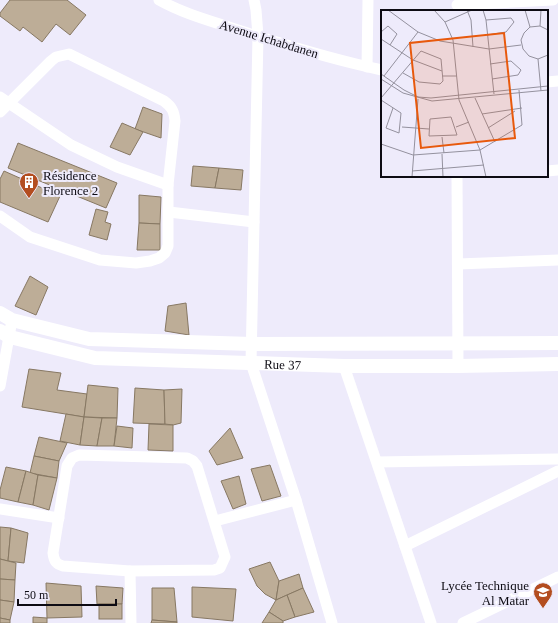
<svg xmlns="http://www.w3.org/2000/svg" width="558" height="623" viewBox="0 0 558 623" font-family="'Times New Roman',serif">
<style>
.building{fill:#bdad97;stroke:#877863}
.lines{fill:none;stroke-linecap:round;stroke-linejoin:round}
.minor{stroke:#fff;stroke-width:11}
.tertiary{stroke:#fff;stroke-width:14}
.labels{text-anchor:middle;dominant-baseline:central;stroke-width:4;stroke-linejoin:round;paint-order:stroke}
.street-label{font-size:13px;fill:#0d0b13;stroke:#eeebfb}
.poi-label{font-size:13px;fill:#0d0b13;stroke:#eeebfb;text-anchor:start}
.inset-road{fill:none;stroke:#94919e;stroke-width:1}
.view{fill:#e8590c;fill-opacity:0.15;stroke:#e8590c;stroke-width:2}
.inset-edge{fill:none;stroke:#0d0b13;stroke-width:2}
</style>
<rect width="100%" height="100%" fill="#eeebfb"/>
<g class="building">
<polygon points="10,0 67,0 86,15 70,35 56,24 42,42 23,27 20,31 0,16 0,13"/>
<polygon points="143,107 162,114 161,138 135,129"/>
<polygon points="122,123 143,132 130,155 110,147"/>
<polygon points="18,143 117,183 106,208 8,168"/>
<polygon points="193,166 219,168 215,188 191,186"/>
<polygon points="219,168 243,170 241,190 215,188"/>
<polygon points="4,171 60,196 48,222 0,202 0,179"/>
<polygon points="139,195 161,197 160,224 139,223"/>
<polygon points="96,209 108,212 105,222 111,224 107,240 89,235"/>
<polygon points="139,223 160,224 160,250 137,250"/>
<polygon points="30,276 48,287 36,315 15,306"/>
<polygon points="186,303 189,335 165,331 168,306"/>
<polygon points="29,369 61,373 57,390 87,394 84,417 22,407"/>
<polygon points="88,385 118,388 117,418 84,417"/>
<polygon points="135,388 164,390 165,424 133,423"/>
<polygon points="182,389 181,423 173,425 165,424 164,390"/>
<polygon points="66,414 84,417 80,445 60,441"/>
<polygon points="84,417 102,418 97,446 80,445"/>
<polygon points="102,418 117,418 114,446 97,446"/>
<polygon points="149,424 173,425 173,451 148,450"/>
<polygon points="117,426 133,428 132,448 114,446"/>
<polygon points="230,428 243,458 217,465 209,451"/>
<polygon points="39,437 67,443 59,461 34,456"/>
<polygon points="34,456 59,461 57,478 30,473"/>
<polygon points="270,465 281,496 262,501 251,469"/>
<polygon points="6,467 26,471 18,502 0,498 0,490"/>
<polygon points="26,471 38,475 33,505 18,502"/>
<polygon points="38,475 57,478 49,510 33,505"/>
<polygon points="239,476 246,504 233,509 221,481"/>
<polygon points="0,527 11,528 8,561 0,559"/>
<polygon points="11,528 28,533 24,563 8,561"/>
<polygon points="0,559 16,563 15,580 0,579"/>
<polygon points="270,562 279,581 276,600 265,594 257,586 249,569"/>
<polygon points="299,574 303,588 276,600 279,581"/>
<polygon points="0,579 15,580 14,602 0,600"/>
<polygon points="46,583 81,586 82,617 47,618"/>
<polygon points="96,586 123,588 122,604 97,604"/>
<polygon points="192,587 236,589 233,621 192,617"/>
<polygon points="152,588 174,588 177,622 152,620"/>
<polygon points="303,588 314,612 295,617 287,595"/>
<polygon points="287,595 295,617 283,621 269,612 276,600"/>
<polygon points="0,600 14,602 10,620 0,618"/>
<rect x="99" y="604" width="23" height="15"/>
<polygon points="269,612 283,621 283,623 262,623"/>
<polygon points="33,617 47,618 47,623 33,623"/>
<polygon points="0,618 10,620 10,623 0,623"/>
<polygon points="152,620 177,622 177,623 151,623"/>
</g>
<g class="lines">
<g class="minor">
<path d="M159 0C184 14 211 21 238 30 285 45 334 60 382 70"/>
<polyline points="254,0 256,10 258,36 251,363 296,500 332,623"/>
<polyline points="457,5 553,0"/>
<polyline points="367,67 368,0"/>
<polyline points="547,82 558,81"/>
<polyline points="0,97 71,145 117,167 168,185"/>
<path d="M0 112 51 61 56 57 69 54 164 101C172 107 174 111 175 121L168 185V246L165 253 159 258 150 261 136 263 100 260 30 237 0 216"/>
<polyline points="547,171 558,170"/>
<polyline points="457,176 458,366"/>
<polyline points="169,212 254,222"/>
<polyline points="458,264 558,260"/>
<polyline points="344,366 431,623"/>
<polyline points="0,386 12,320"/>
<path d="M79 455 187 458 193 461 197 466 225 557 220 568 214 570 130 571 63 566C56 564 54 561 53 553L67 466 72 458Z"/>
<polyline points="377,462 558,459"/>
<polyline points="0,509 59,518"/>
<polyline points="215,521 296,500"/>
<polyline points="405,546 558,471"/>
<polyline points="130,571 131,623"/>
<polyline points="463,623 558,577"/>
</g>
<g class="tertiary">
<polyline points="0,313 12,320 89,339 252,344 558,343"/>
<path id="s1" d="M0 331 10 337 95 358 344 366H458L558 364"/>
</g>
</g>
<defs>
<g id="building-pin" transform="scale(1)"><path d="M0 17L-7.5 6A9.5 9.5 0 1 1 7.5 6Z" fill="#b34d1f" stroke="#eeebfb"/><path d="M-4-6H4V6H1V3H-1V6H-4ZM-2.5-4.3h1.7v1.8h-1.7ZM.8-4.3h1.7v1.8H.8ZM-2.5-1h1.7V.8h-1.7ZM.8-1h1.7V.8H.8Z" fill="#fff"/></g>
<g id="school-pin" transform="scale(1)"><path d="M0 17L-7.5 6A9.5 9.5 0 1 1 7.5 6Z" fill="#b34d1f" stroke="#eeebfb"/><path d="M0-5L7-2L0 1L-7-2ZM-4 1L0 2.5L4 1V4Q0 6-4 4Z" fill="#fff"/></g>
</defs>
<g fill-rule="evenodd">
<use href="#building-pin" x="29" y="182"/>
<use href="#school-pin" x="543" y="592"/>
</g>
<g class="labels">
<g class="street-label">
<text transform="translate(269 39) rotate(17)">Avenue Ichabdanen</text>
<text stroke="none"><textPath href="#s1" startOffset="287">Rue 37</textPath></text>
</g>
<g class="poi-label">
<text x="43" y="175">Résidence<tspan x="43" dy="15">Florence 2</tspan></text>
<text x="529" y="585" text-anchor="end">Lycée Technique<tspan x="529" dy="15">Al Matar</tspan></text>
</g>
</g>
<g transform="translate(381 10)">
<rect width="167" height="167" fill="#eeebfb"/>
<path class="inset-road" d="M7 0 37 22 59 31 108 39 140 35M53 0 64 12 72 30 78 90 99 140 105 167M86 0 90 10 92 37M102 0 105 10 113 84M144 0 149 17M105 10 130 8 133 12 125 22 106 25M64 12 91 0M159 16 160 0M167 20 159 16 149 17 143 23 140 30 142 39 148 46 157 49 167 45M0 22 7 16 16 24 9 35M0 29 32 50 61 61M157 49 160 81M109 54 130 51 140 60 137 65 111 69M0 64 23 80 37 87 50 88 167 76M3 66 37 22M61 66H76M0 69 22 83 51 91 167 80M0 88 40 41 60 49 62 71 59 74 38 72 22 63M94 88 114 132M0 90 20 103 18 123 5 118 12 98M101 104 141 98M70 107 76 125 48 126 49 109ZM21 117 48 119M75 117 88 112M107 118 134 101M61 127 63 143M0 134 32 145 99 140 141 115 138 80M61 144 62 167M31 161 103 155M31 167 37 89"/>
<path class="view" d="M123 23 134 128 40 138 29 33Z"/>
<rect width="167" height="167" class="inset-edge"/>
</g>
<path d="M18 599v6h98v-6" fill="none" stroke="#0d0b13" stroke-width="2"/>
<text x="24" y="599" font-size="12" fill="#0d0b13" stroke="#eeebfb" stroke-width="3" paint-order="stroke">50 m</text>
</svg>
